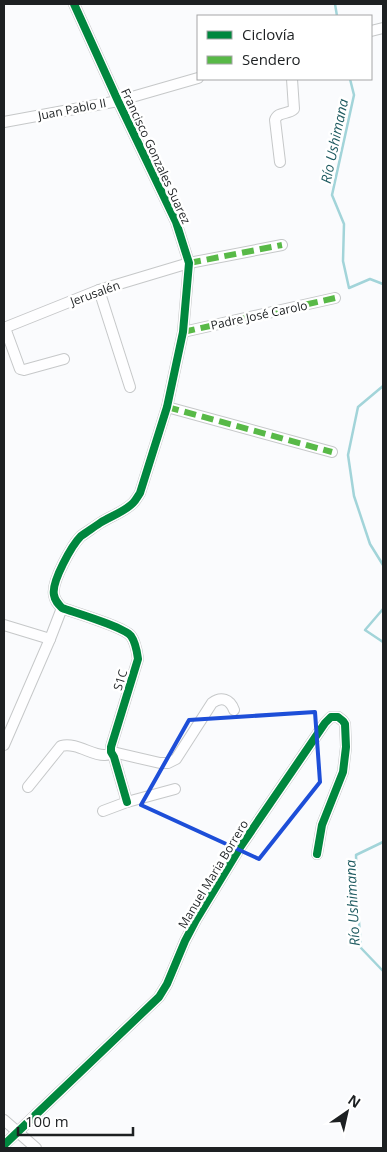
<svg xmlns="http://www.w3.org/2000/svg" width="387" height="1152" viewBox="0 0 387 1152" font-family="'Open Sans',sans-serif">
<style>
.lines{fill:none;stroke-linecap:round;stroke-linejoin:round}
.stream{stroke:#a2d4d9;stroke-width:2.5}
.minor-casing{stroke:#c6c8c9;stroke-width:12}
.minor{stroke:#fefeff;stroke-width:10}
.quiet{stroke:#58b947;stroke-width:6;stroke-dasharray:12 6;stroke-linecap:butt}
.cycleway-casing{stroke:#fff;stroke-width:11}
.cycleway{stroke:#00873e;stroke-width:8}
.marked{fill:none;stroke:#1d4ed8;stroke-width:4;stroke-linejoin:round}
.labels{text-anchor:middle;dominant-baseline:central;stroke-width:5;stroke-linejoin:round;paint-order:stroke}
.street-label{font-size:12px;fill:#1d2022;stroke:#fff}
.water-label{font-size:14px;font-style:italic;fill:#1f5b61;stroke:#fff}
</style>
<rect width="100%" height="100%" fill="#fafbfd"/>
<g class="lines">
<g class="stream">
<polyline points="335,4 337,16"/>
<polyline points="350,79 354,95 332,195 344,224 343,261 349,288 370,279 383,284"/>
<polyline points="383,386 358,407 348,455 354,496 370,544 383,565"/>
<polyline points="383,609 365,630 383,642"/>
<polyline points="383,842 356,855 358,909 361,948 383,971"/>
</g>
<g class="minor-casing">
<g id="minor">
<path d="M74 4 118 101 176 222 189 263 183 332 167 407 140 493C138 496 136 500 133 503 124 512 111 516 100 523 94 527 87 532 81 536 72 545 51 582 54 595 55 601 58 604 62 608 76 613 124 627 131 636 136 643 137 652 138 659L111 747V752L114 757 127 802"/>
<polyline points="371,31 383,28"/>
<polyline points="4,122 118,101 198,78"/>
<path d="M280 162 275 120C278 111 288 115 294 109L292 79"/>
<polyline points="99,290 130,387"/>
<polyline points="4,328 99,290 189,263 282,245"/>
<polyline points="5,328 20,369 24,370 64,359"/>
<polyline points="183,332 335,298"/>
<polyline points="167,407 332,452"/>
<polyline points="4,625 50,639 62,608"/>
<polyline points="4,745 50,639"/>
<path d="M28 787 61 746C77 742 92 756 105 755 110 755 112 752 117 753L160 763H168L176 759 212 703C221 696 230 699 234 710"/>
<polyline points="103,811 127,802 175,789"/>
<polyline points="4,1120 36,1148"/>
<polyline points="4,1145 159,997 167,984 185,941 196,920 241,846 325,723 331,717 338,717 343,721 345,724 346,747 343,772 322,825 317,854"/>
</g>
</g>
<use href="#minor" class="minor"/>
<g class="quiet">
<polyline points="189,263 282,245"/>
<polyline points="183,332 335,298"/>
<polyline points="167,407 332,452"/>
</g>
<g class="cycleway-casing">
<g id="cycleway">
<path d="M74 4 118 101 176 222 189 263 183 332 167 407 140 493C138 496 136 500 133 503 124 512 111 516 100 523 94 527 87 532 81 536 72 545 51 582 54 595 55 601 58 604 62 608 76 613 124 627 131 636 136 643 137 652 138 659L111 747V752L114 757 127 802"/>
<polyline points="4,1145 159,997 167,984 185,941 196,920 241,846 325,723 331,717 338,717 343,721 345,724 346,747 343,772 322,825 317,854"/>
</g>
</g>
<use href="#cycleway" class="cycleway"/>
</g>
<path class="marked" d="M315 712 320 782 259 859 141 805 189 720Z"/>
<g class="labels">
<g class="street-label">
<text transform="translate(72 109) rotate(-11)">Juan Pablo II</text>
<text transform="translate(156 156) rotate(65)">Francisco Gonzales Suarez</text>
<text transform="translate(95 293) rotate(-20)">Jerusalén</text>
<text transform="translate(259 315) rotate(-12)">Padre José Carolo</text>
<text transform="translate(120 680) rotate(-73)">S1C</text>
<text transform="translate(213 874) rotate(-59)">Manuel Maria Borrero</text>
</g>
<g class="water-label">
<text transform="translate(334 141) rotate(-78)">Río Ushimana</text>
<text transform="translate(352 903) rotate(-93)">Río Ushimana</text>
</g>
</g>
<rect width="387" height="1152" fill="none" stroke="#1d2022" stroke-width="10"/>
<rect x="197" y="15" width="175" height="65" fill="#ffffff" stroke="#a5a6a7"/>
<rect x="207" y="31" width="25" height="8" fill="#00873e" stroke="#a5a6a7"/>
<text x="242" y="40" font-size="15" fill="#1d2022">Ciclovía</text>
<rect x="207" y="56" width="25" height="8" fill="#58b947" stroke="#a5a6a7"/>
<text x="242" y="65" font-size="15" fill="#1d2022">Sendero</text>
<g transform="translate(347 1112) rotate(34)" stroke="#ffffff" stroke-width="4" paint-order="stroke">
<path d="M0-4L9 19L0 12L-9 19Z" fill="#1d2022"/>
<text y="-8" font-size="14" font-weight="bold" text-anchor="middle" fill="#1d2022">N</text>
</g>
<path d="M18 1127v8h115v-8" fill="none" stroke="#1d2022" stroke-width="2.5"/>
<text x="25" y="1127" font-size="15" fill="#1d2022" stroke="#ffffff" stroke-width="4" paint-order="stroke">100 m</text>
</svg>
